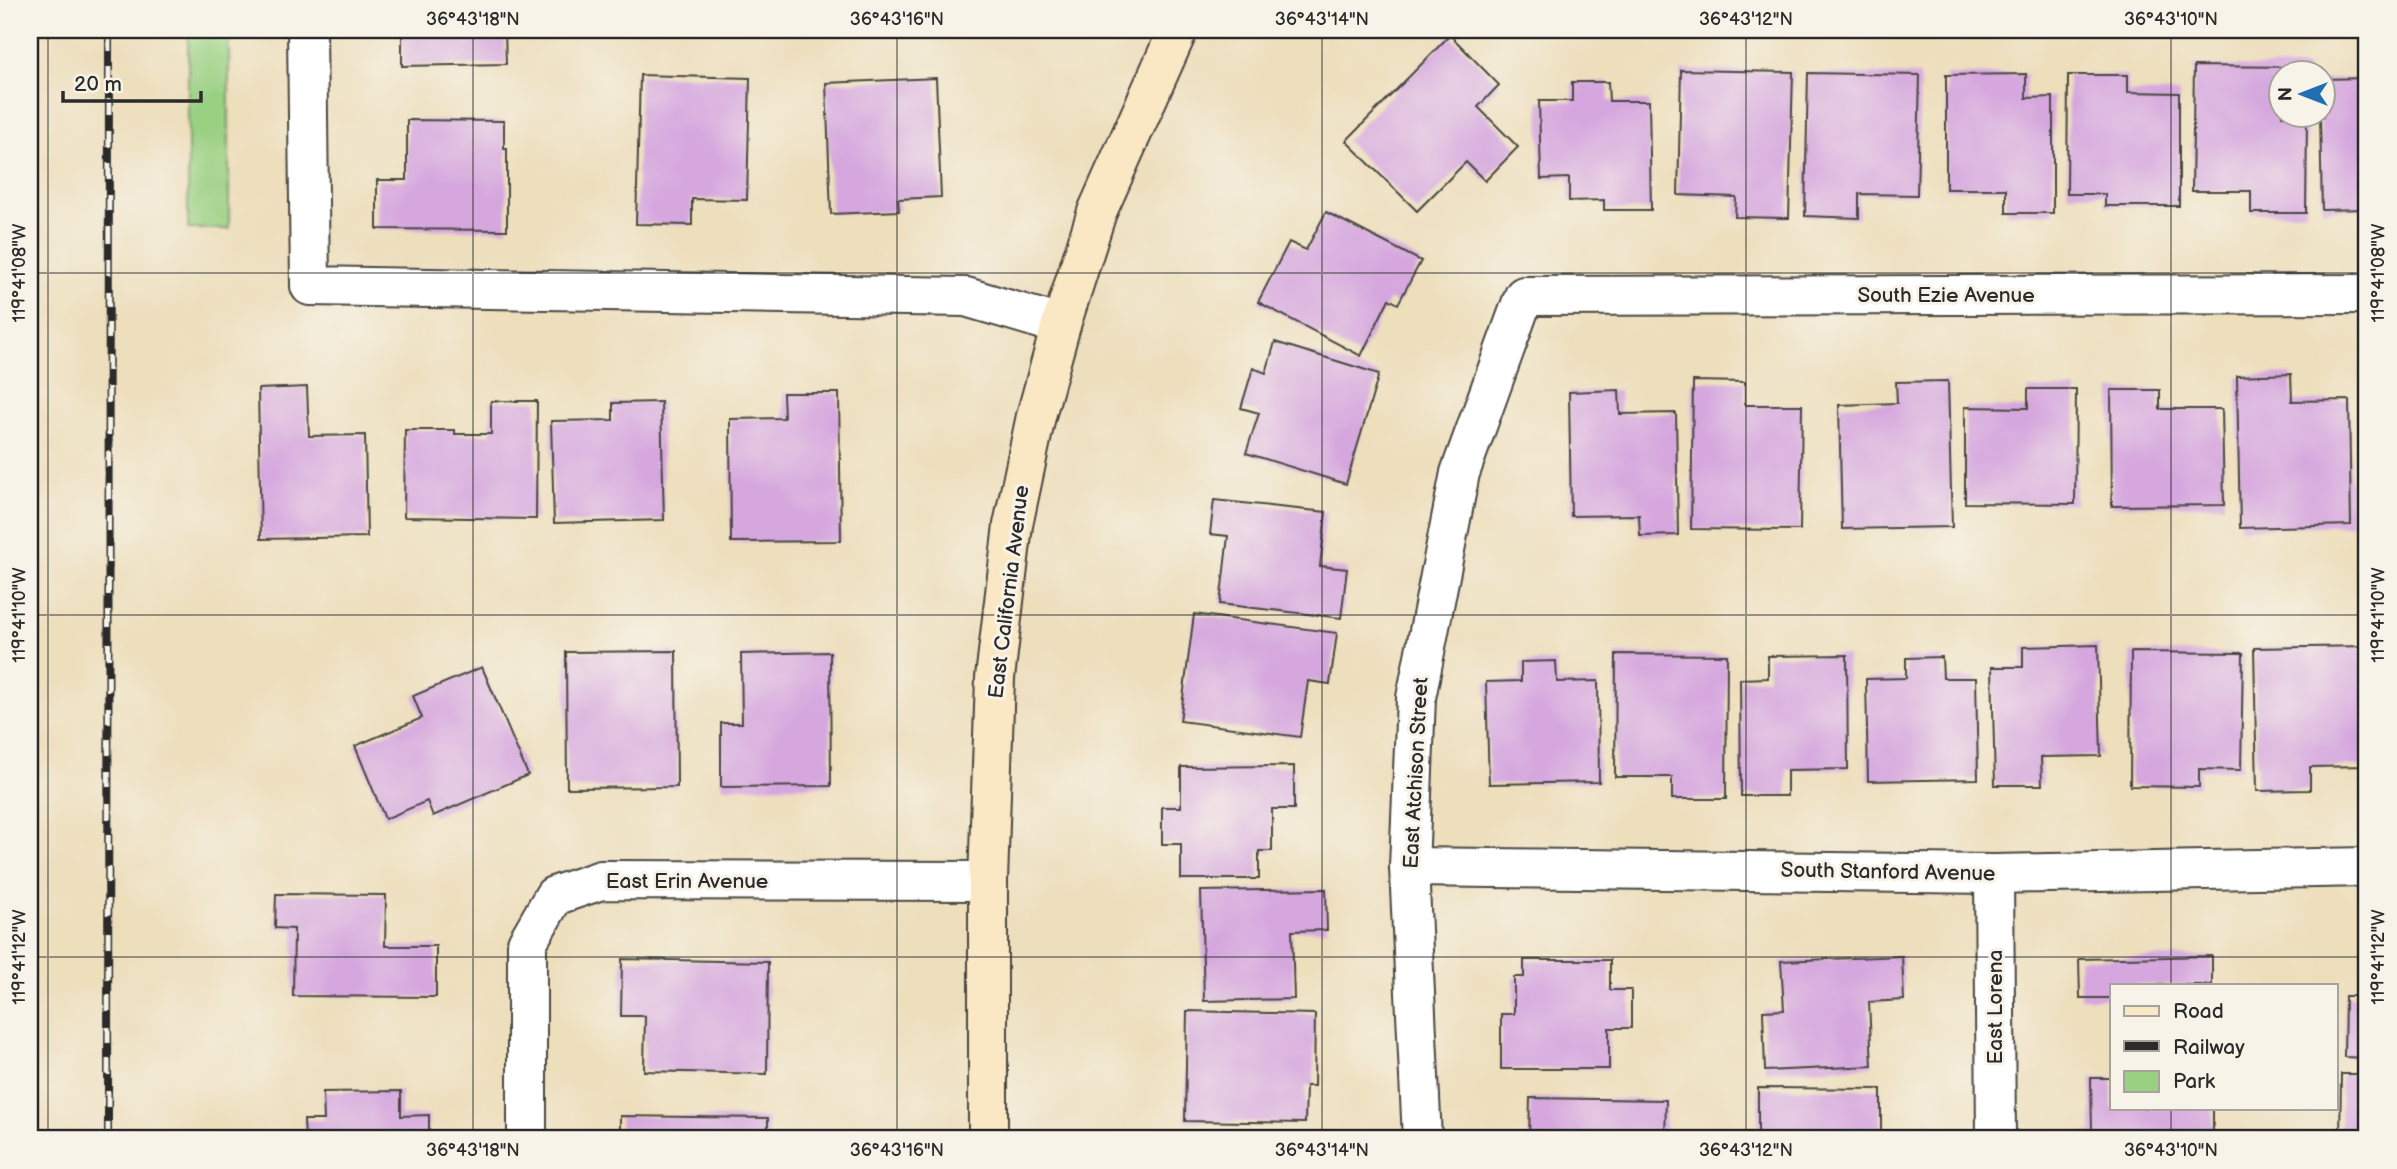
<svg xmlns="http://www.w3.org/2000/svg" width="2397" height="1169" viewBox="0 0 2397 1169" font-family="'Balsamiq Sans',sans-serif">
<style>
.green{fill:#9ad082;stroke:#627e56;stroke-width:2}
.building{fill:#d5a7de}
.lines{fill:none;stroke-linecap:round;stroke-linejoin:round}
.street-casing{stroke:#484641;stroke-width:42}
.secondary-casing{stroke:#484641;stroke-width:42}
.street{stroke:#fff;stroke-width:38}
.secondary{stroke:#fae7c3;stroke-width:38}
.rail-casing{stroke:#2b2b2b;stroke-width:8}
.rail{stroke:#f7f3e8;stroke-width:5;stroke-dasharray:16;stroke-linecap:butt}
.ticks{fill:none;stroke:#2b2b2b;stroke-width:2;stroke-opacity:0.45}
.labels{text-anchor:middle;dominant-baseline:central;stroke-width:6;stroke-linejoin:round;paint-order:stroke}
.street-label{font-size:21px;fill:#2b2b2b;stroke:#f7f3e8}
.neatline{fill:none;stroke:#2b2b2b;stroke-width:2.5}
.ticks-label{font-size:18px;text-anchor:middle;fill:#2b2b2b}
</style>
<rect width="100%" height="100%" fill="#f7f3e8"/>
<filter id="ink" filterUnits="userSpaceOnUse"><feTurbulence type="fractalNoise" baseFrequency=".0143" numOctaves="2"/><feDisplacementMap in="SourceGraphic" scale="14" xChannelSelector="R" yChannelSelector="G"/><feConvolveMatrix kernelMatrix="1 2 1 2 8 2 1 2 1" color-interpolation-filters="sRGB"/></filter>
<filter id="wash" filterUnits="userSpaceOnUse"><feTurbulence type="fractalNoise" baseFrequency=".00686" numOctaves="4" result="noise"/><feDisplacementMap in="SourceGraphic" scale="28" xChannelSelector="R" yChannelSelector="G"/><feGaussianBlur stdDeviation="1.57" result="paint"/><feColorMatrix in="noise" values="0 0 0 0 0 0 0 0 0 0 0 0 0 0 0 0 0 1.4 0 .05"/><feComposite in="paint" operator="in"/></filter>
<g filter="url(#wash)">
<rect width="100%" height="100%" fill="#eddebc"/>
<rect class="green" x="188" y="30" width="41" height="199"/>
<g id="blocks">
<g class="building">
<polygon points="402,30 505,30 506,64 402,66"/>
<polygon points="1450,35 1499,85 1478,107 1518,147 1485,181 1466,162 1417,211 1346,141"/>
<polygon points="2194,66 2307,67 2307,74 2282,74 2282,116 2307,116 2306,213 2251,213 2251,191 2192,191"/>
<polygon points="1681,70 1793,72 1789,218 1735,217 1736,197 1678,195"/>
<polygon points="1808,73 1920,75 1917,195 1859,194 1859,218 1805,216"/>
<polygon points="2026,74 2026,98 2053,97 2053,213 2006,213 2006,189 1946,189 1946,75"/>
<polygon points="640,75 750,78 747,200 692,199 692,225 636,224"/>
<polygon points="2068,75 2128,75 2128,92 2179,93 2179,206 2105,206 2105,194 2067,194"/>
<polygon points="936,78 941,197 898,199 899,211 831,214 826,83"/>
<polygon points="2367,78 2367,209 2322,210 2320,116 2324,116 2324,79"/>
<polygon points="1572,82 1608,82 1609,101 1649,101 1651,210 1604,210 1604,200 1569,201 1569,178 1541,179 1539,101 1572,101"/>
<polygon points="407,120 504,121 504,149 507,149 507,230 377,229 377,180 407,180"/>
<polygon points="1326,212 1421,261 1398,304 1389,299 1361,356 1258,302 1289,242 1306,250"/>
<polygon points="1275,342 1379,374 1346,484 1246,453 1259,413 1241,408 1253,368 1266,373"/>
<polygon points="2291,374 2292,401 2349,400 2351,525 2240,528 2237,376"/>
<polygon points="1693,381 1745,382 1745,405 1802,405 1800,530 1691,529"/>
<polygon points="1948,381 1952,527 1842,529 1839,405 1897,403 1896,382"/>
<polygon points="307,387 309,436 365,435 367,537 261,539 258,389"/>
<polygon points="2028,389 2076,389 2075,504 1965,503 1965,407 2028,408"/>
<polygon points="1619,390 1620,414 1676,413 1678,535 1640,536 1639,515 1571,516 1569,392"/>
<polygon points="2111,390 2160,390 2160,409 2222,409 2224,505 2112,506"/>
<polygon points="783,393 839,393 841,541 731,542 730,419 784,418"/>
<polygon points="491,401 537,401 536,519 404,517 405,430 455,430 455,434 491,434"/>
<polygon points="661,402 664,520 554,523 551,421 613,420 613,403"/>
<polygon points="1214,500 1326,512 1320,566 1347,569 1341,618 1220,604 1228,536 1210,534"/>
<polygon points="1194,614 1337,633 1330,684 1308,681 1300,737 1180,721"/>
<polygon points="2098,645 2101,756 2041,757 2042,785 1995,785 1992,667 2023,667 2023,647"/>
<polygon points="2367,646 2367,766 2310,767 2310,790 2257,791 2254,648"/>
<polygon points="676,651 677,787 567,788 566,652"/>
<polygon points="830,652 831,786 721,787 721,723 742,723 741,654"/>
<polygon points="2131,652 2243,653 2241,770 2199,769 2199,787 2130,786"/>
<polygon points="1616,654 1727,655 1726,799 1672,799 1672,777 1615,777"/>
<polygon points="1847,655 1848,769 1787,770 1787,796 1741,796 1740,679 1768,678 1768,656"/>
<polygon points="1942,657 1943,678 1976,678 1978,779 1868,781 1866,679 1906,678 1906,658"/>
<polygon points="1556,661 1557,682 1598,681 1599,782 1489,784 1486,682 1521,681 1521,662"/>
<polygon points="482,667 528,775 433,816 427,801 385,819 355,746 422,718 413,696"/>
<polygon points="1294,766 1294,809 1272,809 1272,851 1259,851 1259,879 1181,879 1181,844 1162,844 1162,807 1181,807 1181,767"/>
<polygon points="1326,889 1327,930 1292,931 1294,999 1204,1001 1201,891"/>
<polygon points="276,894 386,895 385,946 436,946 436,997 293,996 294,929 275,928"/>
<polygon points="2363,947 2367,947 2367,1058 2344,1057 2345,996 2361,996"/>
<polygon points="1902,956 1904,1000 1869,1002 1872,1066 1765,1071 1763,1011 1784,1010 1781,961"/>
<polygon points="2212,956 2212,985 2112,985 2112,998 2080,998 2079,959"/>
<polygon points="622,959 768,962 767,1074 644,1071 645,1016 621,1016"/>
<polygon points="1524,960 1610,960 1610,990 1631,990 1631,1028 1609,1028 1609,1069 1501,1069 1501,1014 1514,1014 1514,977 1524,977"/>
<polygon points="1187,1011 1315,1014 1314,1086 1306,1086 1305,1123 1185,1121"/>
<polygon points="2341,1074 2367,1074 2367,1139 2340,1139"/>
<polygon points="2091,1078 2112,1078 2112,1108 2213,1108 2213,1139 2070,1139 2070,1133 2092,1132"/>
<polygon points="1758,1088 1881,1089 1881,1139 1758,1139"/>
<polygon points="401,1091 401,1116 429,1115 429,1139 305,1139 304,1120 324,1120 323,1092"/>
<polygon points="1530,1098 1666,1100 1665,1139 1529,1139"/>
<polygon points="620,1116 768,1118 768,1139 620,1139"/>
</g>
</g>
</g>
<g filter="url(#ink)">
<use href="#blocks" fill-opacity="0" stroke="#484641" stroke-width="2"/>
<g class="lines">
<g class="street-casing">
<g id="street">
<polyline points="307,30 310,286 966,297 1061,325"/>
<polyline points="1409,867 1994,874 2367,867"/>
<polyline points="1994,874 1996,1139"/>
<polyline points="527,1139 527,943 554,896 601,880 988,881"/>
<polyline points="1422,1139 1409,867 1416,698 1460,473 1524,296 2367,294"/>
</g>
</g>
<g class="secondary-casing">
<polyline id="secondary" points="988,1139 988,881 995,678 1013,525 1036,416 1061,325 1097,212 1178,30"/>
</g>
<use href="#street" class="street"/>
<use href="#secondary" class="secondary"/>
<g class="rail-casing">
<polyline id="rail" points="108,1139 109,30"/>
</g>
<use href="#rail" class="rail"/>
</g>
</g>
<path class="ticks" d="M48 30V1139M473 30V1139M897 30V1139M1322 30V1139M1746 30V1139M2171 30V985M30 273H2367M30 615H2367M30 957H2367M2171 1108V1139"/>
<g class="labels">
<g class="street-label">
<text x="1946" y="295">South Ezie Avenue</text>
<text transform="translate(1009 592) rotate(-83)">East California Avenue</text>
<text transform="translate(1416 773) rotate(-87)">East Atchison Street</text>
<text transform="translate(1888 872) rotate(1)">South Stanford Avenue</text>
<text x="687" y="881">East Erin Avenue</text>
<text transform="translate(1995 1007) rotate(-90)">East Lorena</text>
</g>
</g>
<rect width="2397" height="1169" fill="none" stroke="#f7f3e8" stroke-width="77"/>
<rect x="2110" y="984" width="228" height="126" fill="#f7f3e8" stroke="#a5a39c" stroke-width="2"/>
<rect x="2124" y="1006" width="35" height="10" fill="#fae7c3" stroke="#a5a39c" stroke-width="2"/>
<text x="2173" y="1018" font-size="21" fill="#2b2b2b">Road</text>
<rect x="2124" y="1041" width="35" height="10" fill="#2b2b2b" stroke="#a5a39c" stroke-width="2"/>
<text x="2173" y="1054" font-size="21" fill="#2b2b2b">Railway</text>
<rect x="2124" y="1071" width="35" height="21" fill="#9ad082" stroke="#a5a39c" stroke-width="2"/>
<text x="2173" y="1088" font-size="21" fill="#2b2b2b">Park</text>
<g transform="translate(2302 94) rotate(270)"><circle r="33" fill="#f7f3e8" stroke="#a5a39c" stroke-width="2"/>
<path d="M0-5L12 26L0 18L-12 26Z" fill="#1f6fb2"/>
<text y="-10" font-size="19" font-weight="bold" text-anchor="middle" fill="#2b2b2b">N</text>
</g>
<path d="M63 91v10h138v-10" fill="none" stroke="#2b2b2b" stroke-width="3.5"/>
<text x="74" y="91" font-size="21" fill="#2b2b2b" stroke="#f7f3e8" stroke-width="5" paint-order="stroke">20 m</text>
<rect x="38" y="38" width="2320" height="1092" class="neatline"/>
<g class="ticks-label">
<text x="473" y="25">36°43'18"N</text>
<text x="897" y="25">36°43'16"N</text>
<text x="1322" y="25">36°43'14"N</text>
<text x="1746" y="25">36°43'12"N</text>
<text x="2171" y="25">36°43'10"N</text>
<text transform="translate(2378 273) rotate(-90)" y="6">119°41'08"W</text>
<text transform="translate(19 273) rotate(-90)" y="6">119°41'08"W</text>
<text transform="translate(2378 615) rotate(-90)" y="6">119°41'10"W</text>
<text transform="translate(19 615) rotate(-90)" y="6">119°41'10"W</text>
<text transform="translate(2378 957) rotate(-90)" y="6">119°41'12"W</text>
<text transform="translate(19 957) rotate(-90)" y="6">119°41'12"W</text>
<text x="473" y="1156">36°43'18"N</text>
<text x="897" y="1156">36°43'16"N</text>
<text x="1322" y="1156">36°43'14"N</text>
<text x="1746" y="1156">36°43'12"N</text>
<text x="2171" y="1156">36°43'10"N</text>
</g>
</svg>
